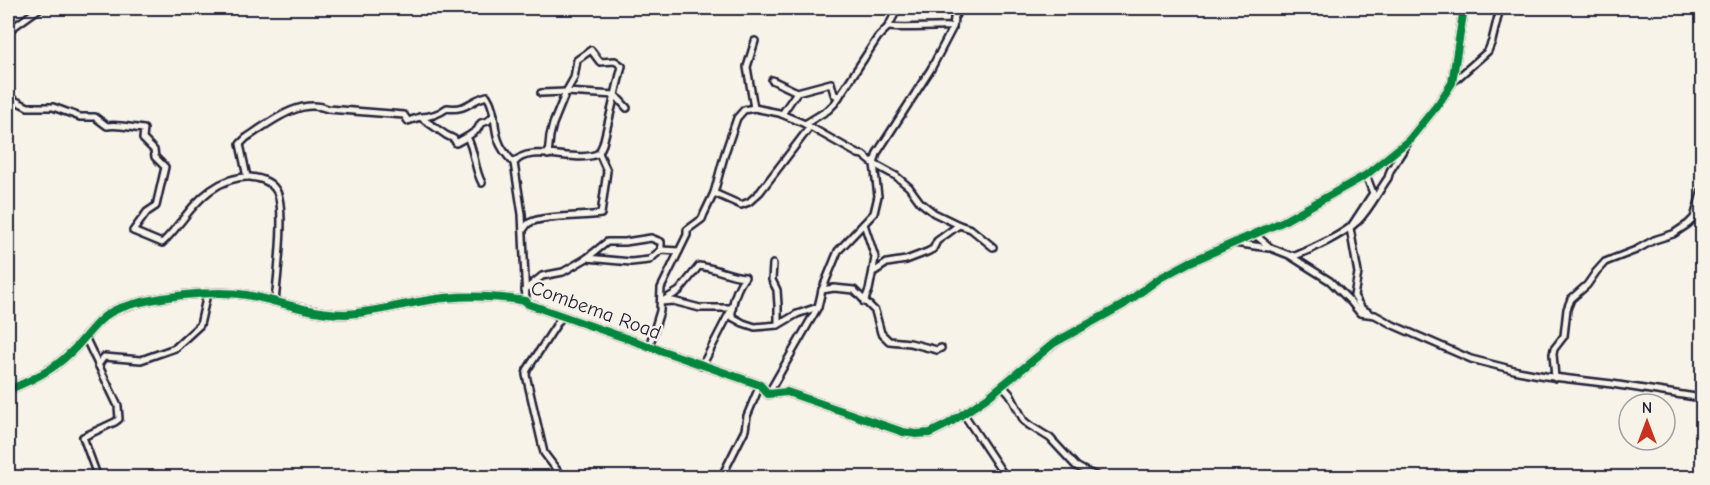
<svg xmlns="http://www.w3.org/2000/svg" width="1710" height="485" viewBox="0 0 1710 485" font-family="'Comic Neue',sans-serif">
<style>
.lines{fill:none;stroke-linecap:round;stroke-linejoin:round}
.minor-casing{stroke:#22223b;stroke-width:10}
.tertiary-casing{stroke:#22223b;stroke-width:11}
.minor{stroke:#f7f3e8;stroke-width:5}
.tertiary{stroke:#f7f3e8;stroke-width:7}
.cycleway-casing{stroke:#f7f3e8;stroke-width:11}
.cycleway{stroke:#00873e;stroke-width:8}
.labels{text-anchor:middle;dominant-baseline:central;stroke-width:4.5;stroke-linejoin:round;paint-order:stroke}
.street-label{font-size:20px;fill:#22223b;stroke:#f7f3e8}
</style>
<rect width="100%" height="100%" fill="#f7f3e8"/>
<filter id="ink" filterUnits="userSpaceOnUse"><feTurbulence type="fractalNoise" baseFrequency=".0167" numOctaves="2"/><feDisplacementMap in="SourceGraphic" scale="12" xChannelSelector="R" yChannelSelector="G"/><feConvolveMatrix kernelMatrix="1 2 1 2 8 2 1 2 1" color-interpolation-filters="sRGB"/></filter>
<g filter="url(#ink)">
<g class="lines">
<g class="minor-casing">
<g id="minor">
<path d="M888 27C910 29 931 26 953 27"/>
<polyline points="8,31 40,8"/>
<polyline points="772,80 797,92"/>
<polyline points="1452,83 1488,51 1492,41 1500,8"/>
<polyline points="541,93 566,92 615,95 627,108"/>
<path d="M8 97 28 107H53L80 117H95L107 126C119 124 131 128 144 129L143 139 154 150 155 157 165 167 156 206 147 212 133 231 162 243C180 226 191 204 211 190 222 182 237 176 250 177 260 178 272 182 277 192 286 210 277 279 275 302"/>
<polyline points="754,108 747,67 755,41"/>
<polyline points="782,114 797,92 831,83 834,94 839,97"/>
<path d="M420 117C431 117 439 114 447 108 467 111 470 100 487 96 496 110 493 123 498 139 501 149 507 156 514 163"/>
<polyline points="805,124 828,110 835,103 878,37 888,27 898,8"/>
<polyline points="1366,175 1373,193 1350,228 1358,273 1354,296 1362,309 1368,312"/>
<path d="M247 177 240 144 246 138C269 123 300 97 328 109L404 115 408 121 420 117 446 135 454 139 456 143 467 137"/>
<path d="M482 183C474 169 475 151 467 137L477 130 481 123 488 121 494 115"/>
<polyline points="714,193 741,205 749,202 760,192 809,128"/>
<polyline points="864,224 875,257 873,270 875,271 887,263 906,260 927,252 933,249 937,241 959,225 971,229 993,247"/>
<path d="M523 230C525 228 527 224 529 223 542 215 584 217 601 214L607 171 599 153"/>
<polyline points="1254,234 1271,248 1289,255 1330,281 1351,302 1360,313 1375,315 1393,325 1471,359 1518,371 1545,376 1612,384 1702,398"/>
<polyline points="1234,243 1269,248"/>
<path d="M1292 255 1295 256C1313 249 1344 234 1358 221 1370 209 1378 192 1388 178L1390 171 1407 144"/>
<polyline points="587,258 631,262 649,260 661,250 679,251"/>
<polyline points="773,264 772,280 777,290 778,305 778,325"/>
<polyline points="525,290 542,276 563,272 587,258 607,242 625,242 651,238 661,242 661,250"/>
<polyline points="822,290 834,288 854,290 875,311 881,333 889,341 910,343 937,350 941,348"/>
<path d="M526 301 522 214 514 163C529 142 578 165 599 153L603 144 622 66 615 61 600 62 591 50 577 60 574 78 566 92 553 124 550 136 548 155"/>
<polyline points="864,302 869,290 873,270"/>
<polyline points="562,316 527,370 526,375 544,453 563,478"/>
<polyline points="85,337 118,406 119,419 115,422 83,437 98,478"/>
<polyline points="649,347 660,311 661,288 687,235 687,230 702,219 704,214 714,193 725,153 737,118 744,110 754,108 779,113 805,124 858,154 863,155 874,164 896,176 909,187 920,202 934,213 959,225"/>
<polyline points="98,365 104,357 141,360 175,348 200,325 207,294"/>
<path d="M702 366 732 308H700L673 301 661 302 679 291 699 266C716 268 729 276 745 277 737 287 731 304 732 317L743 323 755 327 778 325 797 314 818 307"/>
<polyline points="1555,378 1553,354 1554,349 1564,336 1567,309 1571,299 1587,285 1596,272 1605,262 1636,250 1654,240 1673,234 1688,224 1694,218 1702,190"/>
<polyline points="1002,385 1010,394 1024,421 1029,425 1050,438 1076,466 1085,471 1101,478"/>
<polyline points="768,394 818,307 822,290 838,251 874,213 878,196 874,164 877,153 931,69 953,27 954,18 960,8"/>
<polyline points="963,413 1006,478"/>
<polyline points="721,478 745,430 747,416 760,385"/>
</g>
</g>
<g class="tertiary-casing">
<path id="tertiary" d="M8 390C30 381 52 371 70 353 87 338 97 316 120 308 153 297 213 289 247 295 279 301 311 314 345 314 373 313 402 304 430 300 462 294 494 296 526 301L528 304 760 385 768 394 787 392 903 432 916 434 930 433 948 424 988 397 1054 343 1123 305 1160 278 1190 262 1282 222 1366 175 1409 140 1439 103 1452 83 1464 8"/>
</g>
<use href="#minor" class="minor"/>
<use href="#tertiary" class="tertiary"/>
<g class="cycleway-casing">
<path id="cycleway" d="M8 390C30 381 52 371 70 353 87 338 97 316 120 308 153 297 213 289 247 295 279 301 311 314 345 314 373 313 402 304 430 300 462 294 494 296 526 301L528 304 760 385 768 394 787 392 903 432 916 434 930 433 948 424 988 397 1054 343 1123 305 1160 278 1190 262 1282 222 1366 175 1409 140 1439 103 1452 83 1464 8"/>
</g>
<use href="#cycleway" class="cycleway"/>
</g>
</g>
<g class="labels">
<g class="street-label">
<text transform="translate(596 310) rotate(20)">Combema Road</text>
</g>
</g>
<rect width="1710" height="485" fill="none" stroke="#f7f3e8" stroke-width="30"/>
<rect x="15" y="15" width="1680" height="455" fill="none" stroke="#22223b" stroke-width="2" filter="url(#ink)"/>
<g transform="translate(1647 422)"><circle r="28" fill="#f7f3e8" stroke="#a29fa3" stroke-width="1.5"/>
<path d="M0-4.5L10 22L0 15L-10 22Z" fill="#c8321e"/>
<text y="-9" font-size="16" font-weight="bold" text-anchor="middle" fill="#22223b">N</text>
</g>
</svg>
